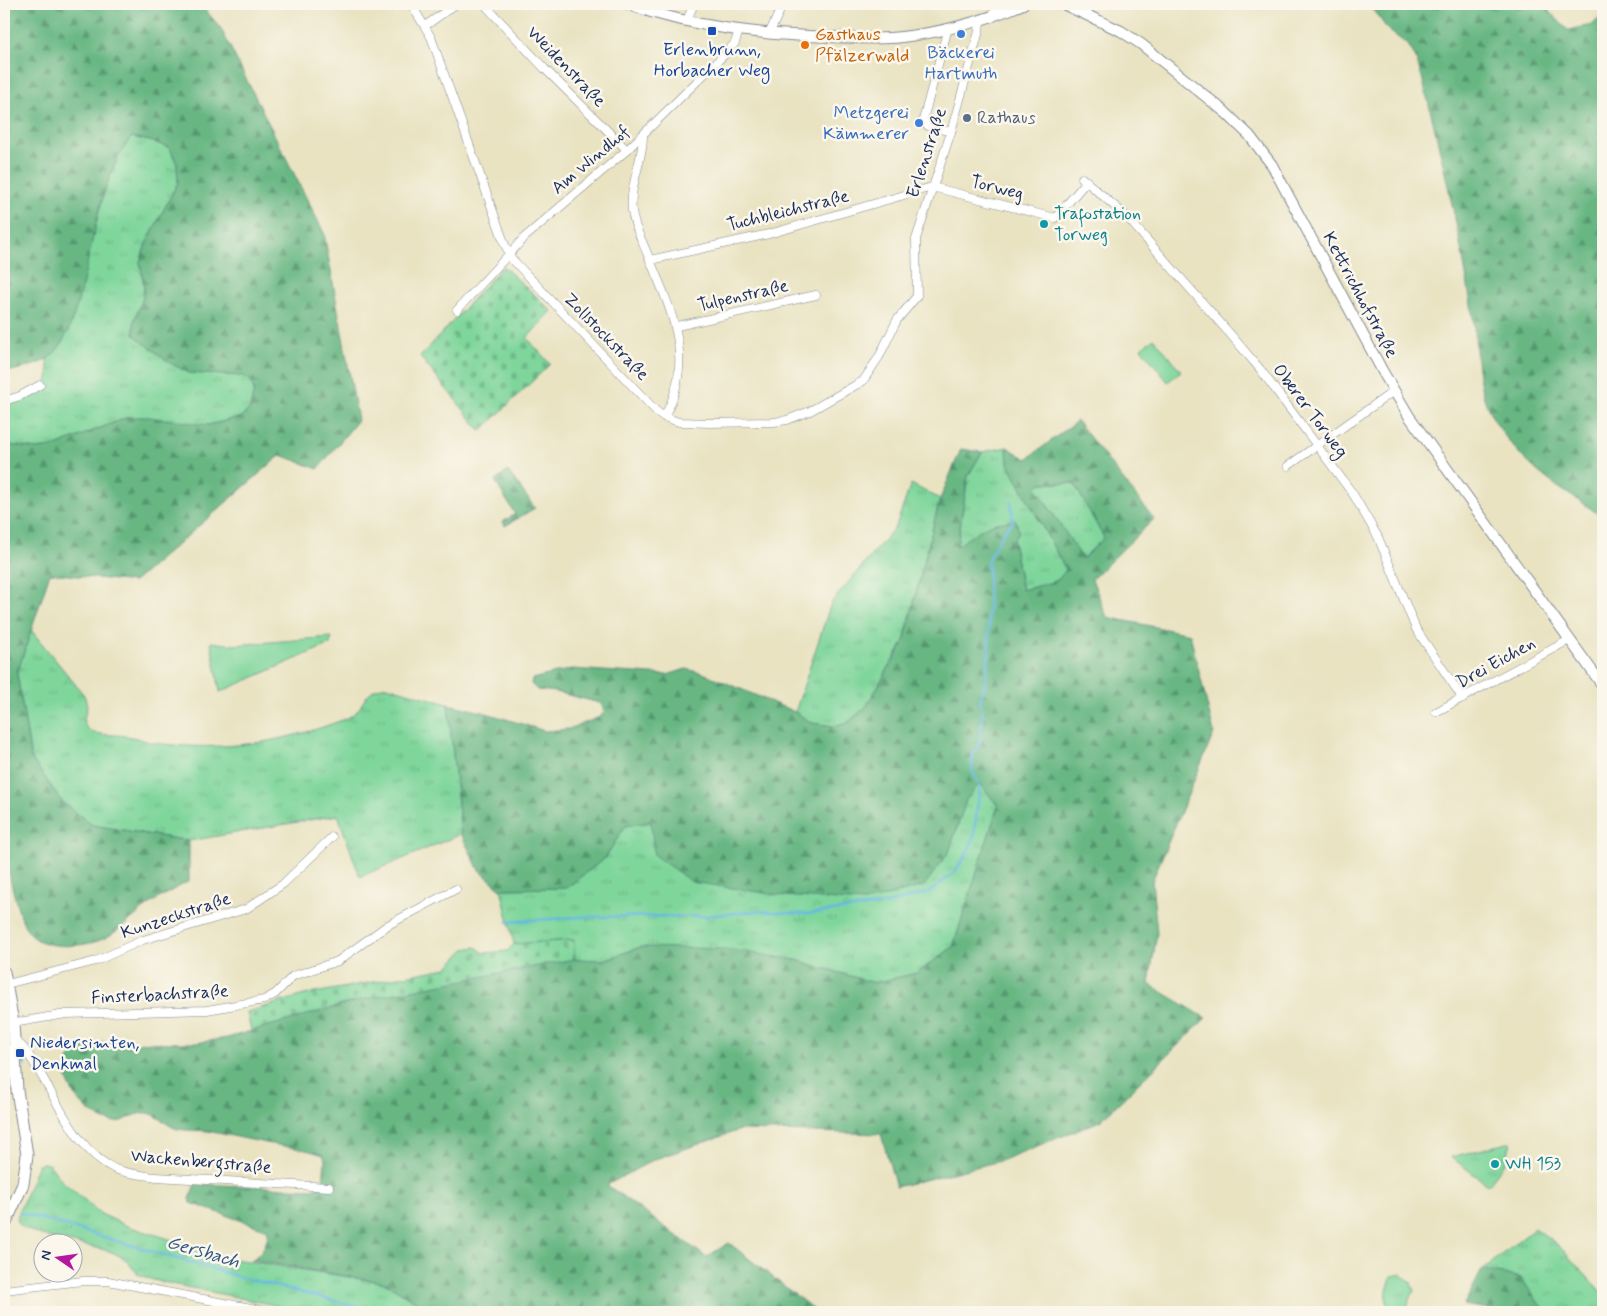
<svg xmlns="http://www.w3.org/2000/svg" width="1607" height="1316" viewBox="0 0 1607 1316" font-family="Mynerve,sans-serif">
<style>
.grass{fill:url(#grass-tufts);stroke:#4d827c}
.forest{fill:url(#forest-firs);stroke:#417370;fill-rule:evenodd}
.cemetery{fill:url(#cemetery-stones);stroke:#4d827c}
.garden{fill:#7fd69b;stroke:#4d827c}
.lines{fill:none;stroke-linecap:round;stroke-linejoin:round}
.stream{stroke:#64b8e0;stroke-width:2.5}
.minor-casing{stroke:#828990;stroke-width:9}
.tertiary-casing{stroke:#828990;stroke-width:12}
.secondary-casing{stroke:#828990;stroke-width:13}
.minor{stroke:#fff;stroke-width:8}
.tertiary{stroke:#fff;stroke-width:10}
.secondary{stroke:#fff;stroke-width:11}
.transit-dot{fill:#1a4fb4;stroke:#fbf7ec;stroke-width:2}
.shop-dot{fill:#3f7fe0;stroke:#fbf7ec;stroke-width:2}
.food-dot{fill:#e8710a;stroke:#fbf7ec;stroke-width:2}
.service-dot{fill:#5c6f8a;stroke:#fbf7ec;stroke-width:2}
.culture-dot{fill:#0f9aa8;stroke:#fbf7ec;stroke-width:2}
.labels{text-anchor:middle;dominant-baseline:central;stroke-width:5;stroke-linejoin:round;paint-order:stroke}
.food-label{font-size:18px;fill:#c56008;stroke:#fbf7ec;text-anchor:start}
.transit-label{font-size:18px;fill:#164399;stroke:#fbf7ec}
.shop-label{font-size:18px;fill:#366cbe;stroke:#fbf7ec}
.street-label{font-size:18px;fill:#1b2f5e;stroke:#fbf7ec}
.service-label{font-size:18px;fill:#4e5e75;stroke:#fbf7ec;text-anchor:start}
.culture-label{font-size:18px;fill:#0d838f;stroke:#fbf7ec;text-anchor:start}
.water-label{font-size:19px;font-style:italic;fill:#315885;stroke:#fbf7ec}
</style>
<defs>
<pattern id="grass-tufts" width="24" height="20" patternUnits="userSpaceOnUse" patternTransform="scale(1.25)"><rect width="24" height="20" fill="#7fd69b"/><path d="M3 7l-1-3M5 7V3M7 7l1-3M15 17l-1-3M17 17v-4M19 17l1-3" fill="none" stroke="#6db888"/></pattern>
<pattern id="forest-firs" width="22" height="20" patternUnits="userSpaceOnUse" patternTransform="scale(1.25)"><rect width="22" height="20" fill="#67b783"/><path d="M5 1l3.5 6h-7zM16 11l3.5 6h-7z" fill="#54956e"/></pattern>
<pattern id="cemetery-stones" width="16" height="16" patternUnits="userSpaceOnUse" patternTransform="scale(1.25)"><rect width="16" height="16" fill="#7fd69b"/><path d="M2 7V4a2 2 0 0 1 4 0v3zM10 15v-3a2 2 0 0 1 4 0v3z" fill="#6db888"/></pattern>
</defs>
<rect width="100%" height="100%" fill="#fbf7ec"/>
<filter id="ink" filterUnits="userSpaceOnUse"><feTurbulence type="fractalNoise" baseFrequency=".02" numOctaves="2"/><feDisplacementMap in="SourceGraphic" scale="10" xChannelSelector="R" yChannelSelector="G"/><feConvolveMatrix kernelMatrix="1 2 1 2 8 2 1 2 1" color-interpolation-filters="sRGB"/></filter>
<filter id="wash" filterUnits="userSpaceOnUse"><feTurbulence type="fractalNoise" baseFrequency=".0096" numOctaves="4" result="noise"/><feDisplacementMap in="SourceGraphic" scale="20" xChannelSelector="R" yChannelSelector="G"/><feGaussianBlur stdDeviation="1.12" result="paint"/><feColorMatrix in="noise" values="0 0 0 0 0 0 0 0 0 0 0 0 0 0 0 0 0 1.4 0 .05"/><feComposite in="paint" operator="in"/></filter>
<g filter="url(#wash)">
<rect width="100%" height="100%" fill="#e9e3c2"/>
<g class="grass">
<path d="M132 137 154 142 170 148 177 164 178 182 146 244 140 262 144 286 143 298 134 321 188 373 243 376 251 380 254 391 250 408 242 417 208 425 128 417 53 447 36 449 4 444V404L31 396 46 387 49 374 47 359 57 350C69 311 82 272 93 233 103 200 109 164 132 137Z"/>
<polygon points="1007,447 1008,463 1066,570 1057,581 1022,590 1013,540 957,547 968,476 982,452"/>
<polygon points="1041,483 1074,483 1104,538 1082,559 1036,488"/>
<polygon points="911,484 940,499 904,641 866,707 846,724 832,726 812,723 795,712 831,603 896,526"/>
<path d="M31 630 84 695C85 698 87 703 87 706 87 714 81 719 86 727 93 737 116 734 126 736 136 737 146 742 156 743 221 752 284 743 345 719 369 709 358 690 387 686L448 704 461 834 360 877 338 815 189 841 92 825 62 802 31 758 17 674Z"/>
<polygon points="980,783 998,806 953,947 917,973 874,983 796,960 641,947 604,960 574,959 573,940 514,944 501,889 566,888 605,858 625,826 652,822 949,852 966,800"/>
<polygon points="1511,1142 1506,1162 1488,1185 1451,1157"/>
<path d="M43 1163 49 1164 62 1181 101 1214 127 1226 234 1259 386 1283 433 1312H308L153 1280 138 1274 124 1258 112 1252C92 1245 25 1238 16 1220L38 1164Z"/>
<polygon points="1535,1228 1558,1245 1603,1294 1603,1312 1541,1312 1521,1278 1482,1270"/>
<path d="M1401 1274 1411 1282 1414 1291 1407 1306 1401 1312 1390 1311C1383 1298 1387 1289 1392 1276Z"/>
</g>
<g class="forest">
<path d="M4 4H200L220 27 324 233 358 420 318 469 281 455 134 582 50 573 17 674 31 758 62 802 92 825 189 841V881C175 889 159 897 146 907 133 917 122 929 107 937 89 947 47 951 31 935 17 920 10 874 4 853V444L36 449 53 447 128 417H149L208 425 242 417 250 408 254 391 251 380 243 376 189 373 170 363 134 335V321L143 298 144 286 140 262 146 244 178 182 177 164 170 148 154 142 132 137C86 186 91 332 47 359 36 366 17 370 4 372Z"/>
<path d="M1369 4H1542L1568 30 1592 25 1603 15V519C1589 505 1568 495 1551 482 1528 465 1507 442 1493 418 1474 386 1478 346 1472 311 1460 232 1441 154 1422 77L1415 56 1408 45 1388 30Z"/>
<path d="M1077 421 1154 519 1092 579 1107 617 1190 634 1214 733 1152 881 1157 933 1149 984 1206 1018 1100 1121 1000 1161 896 1187 881 1134 740 1130 655 1159 607 1185 706 1257 729 1243 817 1312H433L386 1283 252 1260C262 1252 268 1244 268 1230L191 1203 190 1198 195 1184 313 1189 323 1185 325 1159 323 1155C307 1149 289 1147 271 1144 250 1140 229 1135 208 1131 198 1130 188 1131 178 1129 166 1126 159 1115 148 1113 138 1111 127 1121 116 1122 93 1123 61 1087 66 1065 69 1050 90 1045 103 1042L196 1043 227 1038 359 1000 574 959 604 960 641 947 726 949 796 960 874 983 917 973 953 947 998 806 980 783 966 800 949 852 924 886 864 902 785 896 692 882 654 855 651 822 625 826 605 858 566 888 501 889 479 870 461 834 448 704 483 712 545 731 569 729 600 717 605 711 600 703 556 692 537 690 531 684 532 679 572 669 667 675 686 669 703 673 795 712 812 723 832 726 846 724 866 707 904 642 940 499 961 449 982 452 968 476 957 546C979 531 987 521 1016 521L1019 532 1013 540 1022 590 1057 581 1066 570 1008 463 1007 447 1027 459ZM1041 483H1074L1104 538 1083 559 1036 488Z"/>
<polygon points="508,471 535,508 505,526 503,522 515,514 495,481"/>
<polygon points="1482,1270 1521,1278 1545,1312 1488,1312 1489,1309 1464,1305"/>
</g>
<g class="cemetery">
<polygon points="503,266 552,311 527,338 550,364 481,431 420,357"/>
<polygon points="574,940 574,959 359,1000 251,1031 247,1012 304,995 447,968 465,949 476,947 484,953 507,951 514,944"/>
</g>
<g class="garden">
<polygon points="1154,338 1181,371 1168,382 1141,348"/>
<polygon points="332,637 330,644 220,692 211,642 234,645"/>
</g>
<g class="lines">
<g class="stream">
<path d="M508 922 579 917 707 916 754 911 806 914 883 905 930 892 954 873 965 857 973 840 980 786 972 770 973 754 980 744C980 730 985 714 980 701L985 685 989 650 988 559 1004 531 1013 522 1011 502"/>
<polyline points="4,1036 7,1042"/>
<polyline points="23,1060 25,1066"/>
<polyline points="21,1213 240,1277 378,1312"/>
</g>
</g>
</g>
<g filter="url(#ink)">
<g class="lines">
<g class="minor-casing">
<g id="minor">
<polyline points="411,4 431,37 505,245 512,259 656,411 664,417 679,422 710,423 774,422 787,420 810,411 863,381 879,357 897,320 917,296 916,239 951,132 979,31 980,21"/>
<polyline points="484,4 545,69 627,150"/>
<polyline points="992,18 997,4"/>
<polyline points="687,20 694,4"/>
<polyline points="425,26 456,4"/>
<polyline points="948,28 923,120 928,126 951,132"/>
<polyline points="769,34 783,4"/>
<path d="M643 136C643 161 629 185 632 211 633 225 642 240 647 253 670 308 697 359 664 417"/>
<polyline points="1082,178 1125,215 1231,335 1260,369 1353,494 1378,537 1416,629 1463,699"/>
<polyline points="650,260 769,234 932,187 1055,218 1087,181"/>
<polyline points="457,310 525,237 627,150 726,53 735,43 739,30"/>
<polyline points="677,326 816,295"/>
<polyline points="4,401 20,396 40,385"/>
<polyline points="1288,466 1394,391"/>
<polyline points="1436,712 1569,640"/>
<polyline points="7,984 96,961 143,940 246,909 283,884 332,837"/>
<polyline points="13,1023 66,1014 207,1010 264,1000 275,994 293,976 338,961 388,925 456,889"/>
<path d="M14 1040C26 1047 33 1062 40 1073 60 1106 78 1152 115 1169 128 1174 142 1175 156 1177L329 1187"/>
<polyline points="4,1290 83,1281 108,1281 272,1312"/>
</g>
</g>
<g class="tertiary-casing">
<g id="tertiary">
<path d="M627 4C693 28 764 35 833 37 856 38 879 40 902 37 944 32 984 21 1023 4"/>
<polyline points="1063,4 1121,31 1141,44 1225,112 1249,135 1272,165 1383,372 1409,416 1603,686"/>
</g>
</g>
<g class="secondary-casing">
<polyline id="secondary" points="4,972 13,1023 17,1090 27,1155 23,1184 4,1227"/>
</g>
<use href="#minor" class="minor"/>
<use href="#tertiary" class="tertiary"/>
<use href="#secondary" class="secondary"/>
</g>
</g>
<g class="transit-dot">
<rect x="707" y="26" width="10" height="10" rx="2.5"/>
<rect x="15" y="1048" width="10" height="10" rx="2.5"/>
</g>
<g class="shop-dot">
<circle cx="961" cy="34" r="5"/>
<circle cx="919" cy="123" r="5"/>
</g>
<circle class="food-dot" cx="805" cy="45" r="5"/>
<circle class="service-dot" cx="967" cy="118" r="5"/>
<g class="culture-dot">
<circle cx="1044" cy="224" r="5"/>
<circle cx="1495" cy="1164" r="5"/>
</g>
<g class="labels">
<g class="food-label">
<text x="815" y="35">Gasthaus<tspan x="815" dy="21">Pfälzerwald</tspan></text>
</g>
<g class="transit-label">
<text x="712" y="50">Erlenbrunn,<tspan x="712" dy="21">Horbacher Weg</tspan></text>
<text x="30" y="1043" text-anchor="start">Niedersimten,<tspan x="30" dy="21">Denkmal</tspan></text>
</g>
<g class="shop-label">
<text x="961" y="53">Bäckerei<tspan x="961" dy="21">Hartmuth</tspan></text>
<text x="909" y="113" text-anchor="end">Metzgerei<tspan x="909" dy="21">Kämmerer</tspan></text>
</g>
<g class="street-label">
<text transform="translate(566 67) rotate(46)">Weidenstraße</text>
<text transform="translate(927 153) rotate(-72)">Erlenstraße</text>
<text transform="translate(591 160) rotate(-40)">Am Windhof</text>
<text transform="translate(997 188) rotate(14)">Torweg</text>
<text transform="translate(788 211) rotate(-14)">Tuchbleichstraße</text>
<text transform="translate(1360 295) rotate(62)">Kettrichhofstraße</text>
<text transform="translate(743 296) rotate(-13)">Tulpenstraße</text>
<text transform="translate(606 337) rotate(46)">Zollstockstraße</text>
<text transform="translate(1310 411) rotate(53)">Oberer Torweg</text>
<text transform="translate(1496 663) rotate(-29)">Drei Eichen</text>
<text transform="translate(176 916) rotate(-18)">Kunzeckstraße</text>
<text transform="translate(160 995) rotate(-3)">Finsterbachstraße</text>
<text transform="translate(201 1162) rotate(5)">Wackenbergstraße</text>
</g>
<g class="service-label">
<text x="977" y="118">Rathaus</text>
</g>
<g class="culture-label">
<text x="1054" y="214">Trafostation<tspan x="1054" dy="21">Torweg</tspan></text>
<text x="1505" y="1164">WH 153</text>
</g>
<g class="water-label">
<text transform="translate(203 1252) rotate(16)">Gersbach</text>
</g>
</g>
<rect width="1607" height="1316" fill="none" stroke="#fbf7ec" stroke-width="20"/>
<g transform="translate(58 1258) rotate(283)"><circle r="24" fill="#fbf7ec" stroke="#a1a7b3"/>
<path d="M0-4L9 19L0 12L-9 19Z" fill="#b5179e"/>
<text y="-8" font-size="14" font-weight="bold" text-anchor="middle" fill="#1b2f5e">N</text>
</g>
</svg>
